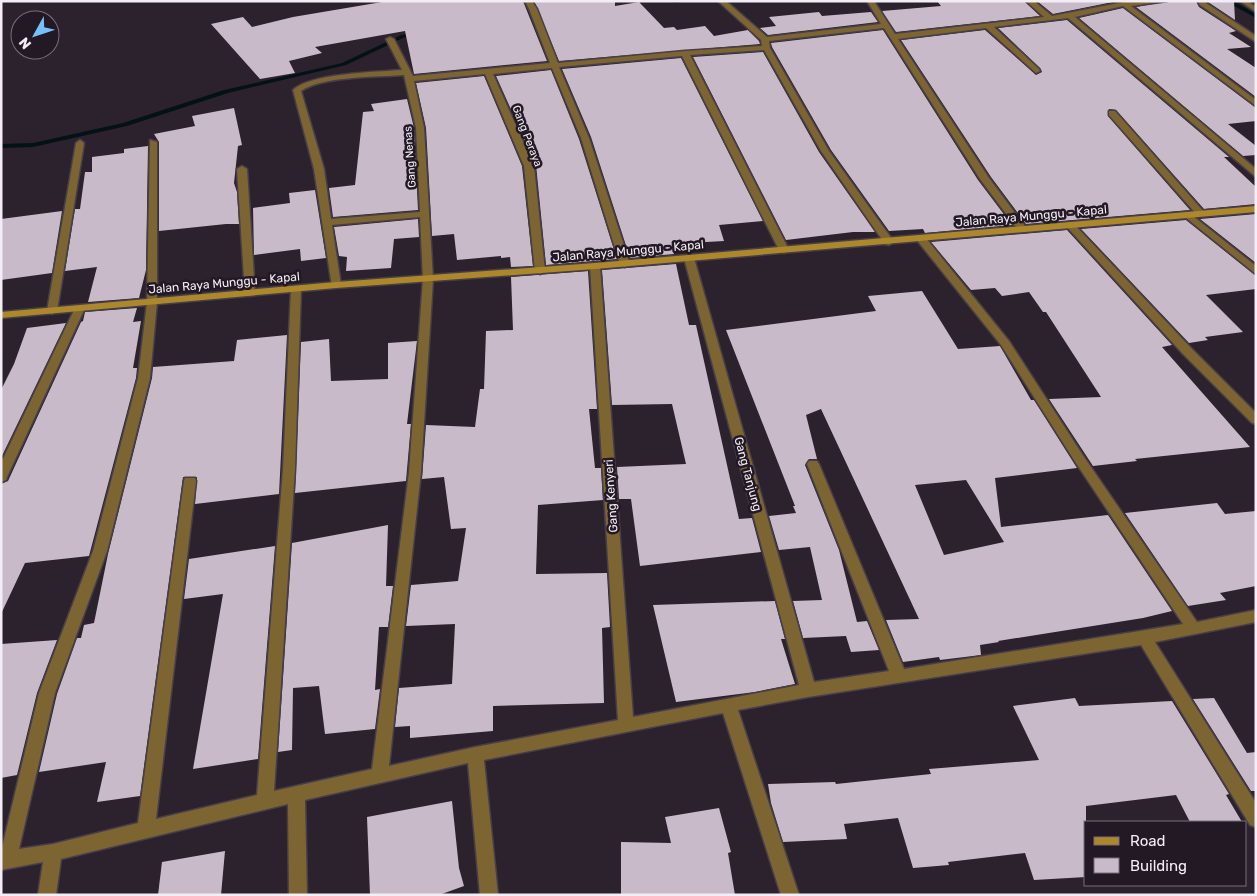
<svg xmlns="http://www.w3.org/2000/svg" width="1257" height="896" viewBox="0 0 1257 896" font-family="Rubik,sans-serif">
<style>
.lines{fill:none;stroke-linecap:round;stroke-linejoin:round}
.stream{fill:#041216;fill-rule:evenodd}
.building{fill:#c9bac9;fill-rule:evenodd}
.street-casing{stroke:#473e4a;stroke-width:3}
.secondary-casing{stroke:#473e4a;stroke-width:3}
.street{fill:#7c6530;fill-rule:evenodd}
.secondary{fill:#ac882a;fill-rule:evenodd}
.labels{text-anchor:middle;dominant-baseline:central;stroke-width:5;stroke-linejoin:round;paint-order:stroke}
.far-street-label{font-size:11px;fill:#f3edf5;stroke:#221924}
.street-label{font-size:12px;fill:#f3edf5;stroke:#221924}
</style>
<rect width="100%" height="100%" fill="#2b222e"/>
<g class="lines">
<g class="stream">
<polygon points="666,1 681,1 678,3"/>
<polygon points="1225,1 1233,1 1256,14 1256,18"/>
<polygon points="418,30 420,31 420,33 403,38 346,65 228,93 127,126 33,147 1,148 1,144 33,143 123,123 224,90 342,63 399,36"/>
</g>
</g>
<g class="building">
<polygon points="388,1 523,1 547,61 414,74 405,31 315,47 322,53 289,61 295,73 260,79 211,24 243,17 252,27 293,17"/>
<polygon points="534,1 615,1 615,6 639,2 664,28 674,27 677,30 705,26 714,36 748,30 759,41 760,44 559,61"/>
<polygon points="937,1 1024,1 1040,16 896,32 882,11 941,6"/>
<polygon points="1037,1 1118,1 1053,14"/>
<polygon points="1169,1 1196,1 1199,7 1236,31 1229,33 1251,47 1227,49 1256,68 1256,97 1136,7"/>
<polygon points="1208,1 1234,1 1235,20 1208,2"/>
<polygon points="1123,8 1256,108 1256,121 1228,124 1256,146 1256,155 1243,156 1079,18"/>
<polygon points="819,12 822,16 871,12 878,22 768,35 760,28 776,26 769,17"/>
<polygon points="1067,20 1229,157 1224,157 1256,187 1256,204 1204,209 1116,110 1109,109 1108,116 1190,210 1026,224 991,177 901,40 985,30 1036,75 1042,72 1040,68 998,28"/>
<polygon points="883,30 978,180 1012,225 925,233 923,229 889,231 831,150 772,47 771,43"/>
<polygon points="763,52 819,152 875,232 853,232 786,240 693,57"/>
<polygon points="681,58 763,221 719,225 724,241 672,244 674,254 630,258 591,137 562,69"/>
<polygon points="551,70 579,139 617,259 546,265 536,165 496,76"/>
<polygon points="484,76 522,166 533,266 511,267 510,257 501,258 501,256 457,260 454,234 432,236 426,128 416,83"/>
<polygon points="407,99 414,128 418,210 333,217 329,188 355,185 363,112 374,111 371,104"/>
<polygon points="234,108 242,145 238,146 234,183 237,192 239,224 226,224 159,231 159,142 154,134 195,126 192,116"/>
<polygon points="148,146 146,270 139,298 88,302 97,267 65,271 75,209 80,209 85,172 92,172 92,157 124,153 124,149"/>
<polygon points="315,190 326,258 301,261 300,249 254,255 253,208 290,203 289,193"/>
<polygon points="62,211 52,273 1,280 1,219"/>
<polygon points="1256,214 1256,263 1200,219"/>
<polygon points="418,219 419,237 394,239 391,268 346,271 347,257 339,256 334,227"/>
<polygon points="1186,220 1256,276 1256,289 1206,295 1243,332 1205,337 1208,340 1189,343 1081,229"/>
<polygon points="1067,230 1172,345 1162,347 1250,447 1135,459 1137,461 1093,466 1049,399 1101,397 1046,312 1043,312 1029,292 1002,296 995,288 971,290 931,242"/>
<polygon points="676,264 689,325 696,325 739,519 752,518 761,552 640,566 631,499 619,499 617,467 686,464 672,404 612,405 602,270"/>
<polygon points="588,271 597,409 589,409 595,468 601,468 603,500 538,505 536,574 607,573 610,627 602,628 604,703 493,706 493,731 410,738 410,726 395,727 399,688 452,684 455,624 406,626 411,585 458,581 466,528 451,529 444,477 422,479 426,425 475,427 480,389 484,389 486,331 513,330 511,277"/>
<path d="M922 291 958 349 1000 346 1031 400H1034L1077 468 995 478 1001 527 1108 515 1172 611 1143 618 998 641 999 642 980 645 981 655 940 660 939 657 903 662 886 620 919 619 821 409 806 415 817 459H809L805 465 839 550 857 622 867 621 879 650 851 652 846 636 803 638 793 601 822 600 810 547 779 550 769 516 796 513 793 506H795L726 330 876 311 868 296ZM966 480 1004 542 944 555 915 485Z"/>
<polygon points="137,308 133,322 141,321 133,368 137,368 136,378 89,556 25,563 1,614 1,484 8,481 81,322 83,321 85,312"/>
<polygon points="66,323 1,458 1,390 14,364 27,328"/>
<polygon points="287,335 279,494 195,504 197,477 183,477 140,796 97,802 106,762 39,772 57,694 77,638 81,638 84,625 94,623 108,554 152,378 153,367 234,361 237,340"/>
<polygon points="329,339 331,381 388,379 388,343 417,341 407,424 411,424 406,481 295,493 301,342"/>
<polygon points="1217,503 1225,514 1256,511 1256,586 1220,593 1226,600 1188,606 1125,513"/>
<polygon points="388,525 386,586 393,586 388,627 379,627 375,690 380,689 375,729 325,734 319,686 293,688 292,750 278,752 292,543"/>
<polygon points="275,546 258,759 193,769 223,594 184,599 189,559"/>
<polygon points="775,601 785,639 781,639 795,684 755,692 676,702 653,605"/>
<polygon points="57,640 37,693 17,775 1,778 1,644"/>
<polygon points="1075,698 1079,706 1172,701 1229,794 1226,795 1242,822 1190,822 1176,795 1086,806 1086,877 1034,880 1025,853 948,862 949,865 913,868 898,818 844,824 847,839 783,842 771,803 768,784 835,782 836,784 931,774 929,769 1039,760 1013,706"/>
<polygon points="1214,698 1247,753 1256,752 1256,791 1251,791 1193,699"/>
<polygon points="452,801 459,868 464,886 439,895 370,895 367,817"/>
<polygon points="719,808 731,852 728,853 735,895 621,895 621,842 671,843 665,817"/>
<polygon points="225,851 221,895 158,895 162,862"/>
</g>
<g class="lines">
<g class="street-casing">
<g id="street">
<path d="M525 1H532L537 9 558 63 685 51 762 46 761 40 718 1H726L767 37 881 24 867 1H874L895 34 1044 17 1026 1H1034L1052 16 1124 2 1167 1 1131 6 1256 100V106L1123 6 1075 17 1256 169V177L1068 18 994 27 1039 69 1040 71 1036 73 986 28 898 39 989 178 1027 229 1025 231H1019L980 179 884 28 769 41 770 48 829 151 894 242 889 245 885 244 821 151 764 50 690 55 789 250 784 253 779 250 682 56 559 67 589 138 630 264 625 267 620 264 581 138 552 68 493 74 534 166 545 271 540 274 535 271 524 166 485 74 414 81 424 128 433 279 421 472 389 766 475 747 618 720 590 266 595 263 600 266 633 717 799 685 684 258 689 255 694 258 814 682 889 671 807 464 809 461H817L819 464 904 669 1183 624 1074 460 1001 345 916 239 921 236 925 237 1009 341 1082 454 1197 622 1256 610V622L1155 642 1256 803V827L1250 825 1141 645 808 697 738 710 799 895H781L723 713 484 760 498 895H480L468 763 305 800 307 895H289L288 804 61 859 56 895H38L43 862 1 870V852L39 693 93 551 138 378 147 302 150 140 157 142V302L150 378 107 551 55 693 19 849 53 844 138 823 184 481 185 478H195L196 481 156 819 257 795 283 469 291 289 296 286 301 289 295 469 274 791 372 769 409 472 423 279 420 217 332 225 341 285 340 287H332L314 169 293 90C311 73 376 72 402 70L386 39 390 37 394 39 413 76 550 63 529 9ZM404 75 416 128 420 212 331 219 324 169 301 91C323 76 377 77 404 75Z"/>
<polygon points="1198,1 1206,1 1206,3 1256,36 1256,42 1200,5"/>
<polygon points="1240,1 1248,1 1256,7 1256,12"/>
<polygon points="1109,111 1115,111 1204,212 1204,216 1198,216 1109,115"/>
<polygon points="80,140 84,143 57,311 52,314 47,311 76,143"/>
<polygon points="242,166 247,169 255,293 250,296 245,293 237,169"/>
<polygon points="1188,212 1256,266 1256,274 1185,217 1183,215"/>
<polygon points="1070,222 1073,223 1191,348 1256,413 1256,424 1252,423 1183,354 1067,227 1067,223"/>
<polygon points="80,305 85,308 7,477 6,480 1,482 1,463 75,308"/>
</g>
</g>
<g class="secondary-casing">
<polygon id="secondary" points="1256,206 1256,212 595,269 336,288 1,318 1,312 336,282 595,263"/>
</g>
<use href="#street" class="street"/>
<use href="#secondary" class="secondary"/>
</g>
<g class="labels">
<g class="far-street-label">
<text transform="translate(527 136) rotate(69)">Gang Peraya</text>
<text transform="translate(410 157) rotate(-94)">Gang Nenas</text>
</g>
<g class="street-label">
<text transform="translate(1031 216) rotate(-5)">Jalan Raya Munggu - Kapal</text>
<text transform="translate(628 251) rotate(-5)">Jalan Raya Munggu - Kapal</text>
<text transform="translate(224 283) rotate(-5)">Jalan Raya Munggu - Kapal</text>
<text transform="translate(748 474) rotate(75)">Gang Tanjung</text>
<text transform="translate(611 496) rotate(-94)">Gang Kenyeri</text>
</g>
</g>
<rect width="1257" height="896" fill="none" stroke="#f3edf5" stroke-width="5"/>
<rect x="1084" y="821" width="162" height="65" fill="#221924" stroke="#766e78"/>
<rect x="1094" y="837" width="25" height="8" fill="#ac882a" stroke="#766e78"/>
<text x="1130" y="846" font-size="15" fill="#f3edf5">Road</text>
<rect x="1094" y="858" width="25" height="15" fill="#c9bac9" stroke="#766e78"/>
<text x="1130" y="871" font-size="15" fill="#f3edf5">Building</text>
<g transform="translate(35 35) rotate(230)"><circle r="24" fill="#221924" stroke="#766e78"/>
<path d="M0-4L9 19L0 12L-9 19Z" fill="#77bff7"/>
<text y="-8" font-size="14" font-weight="bold" text-anchor="middle" fill="#f3edf5">N</text>
</g>
</svg>
